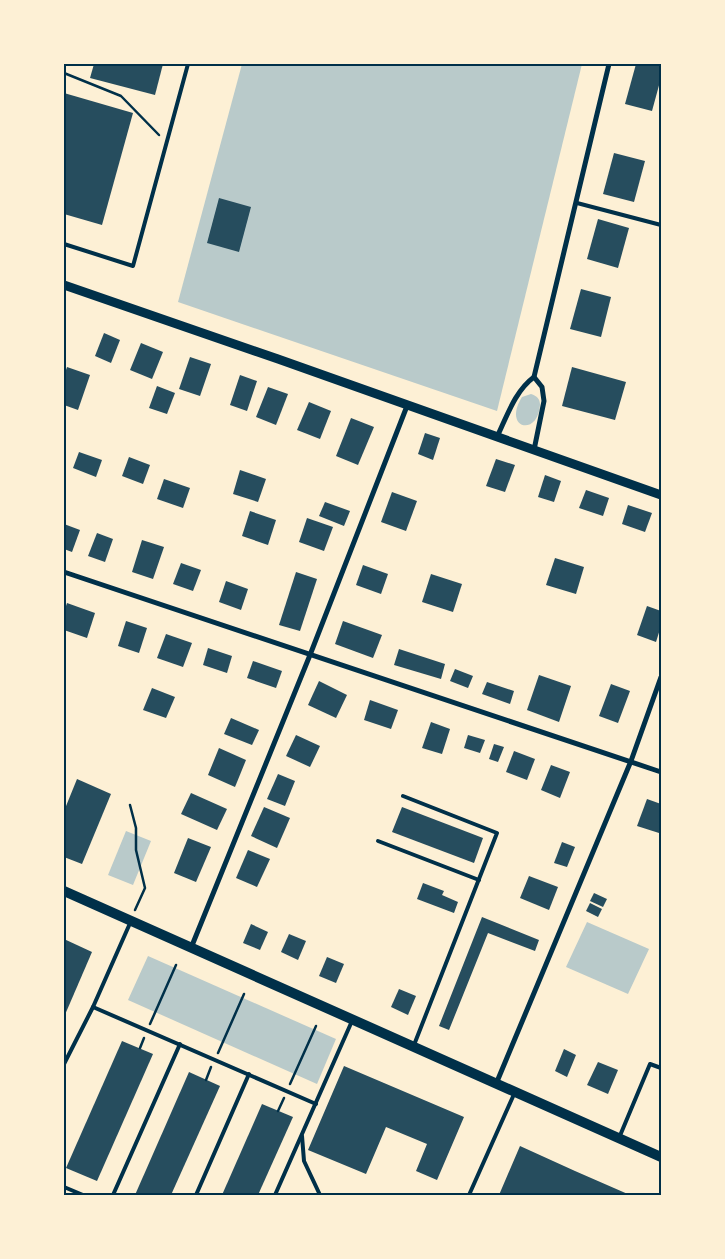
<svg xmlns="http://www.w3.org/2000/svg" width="725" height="1259" viewBox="0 0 725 1259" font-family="'PT Sans Narrow',sans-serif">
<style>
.green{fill:#b9caca}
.building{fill:#264d5e}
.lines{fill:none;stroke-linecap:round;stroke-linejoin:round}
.path{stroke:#003049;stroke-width:2.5}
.service{stroke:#003049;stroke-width:4}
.minor{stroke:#003049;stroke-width:5}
.tertiary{stroke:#003049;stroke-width:9}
.secondary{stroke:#003049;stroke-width:10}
.neatline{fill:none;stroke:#003049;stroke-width:2}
</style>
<rect width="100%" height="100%" fill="#fdf0d5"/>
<g class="green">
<polygon points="242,64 582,64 497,411 178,302"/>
<path d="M531 394C537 396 540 399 540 405 538 437 502 429 522 397Z"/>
<polygon points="126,831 151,841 133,885 108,875"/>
<polygon points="587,922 649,949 628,994 566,967"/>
<polygon points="148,956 336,1039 317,1084 128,1000"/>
</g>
<g class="building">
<polygon points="94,64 163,64 155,95 90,78"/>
<polygon points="636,64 661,64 661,78 652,111 625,104"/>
<polygon points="64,93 133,113 102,225 64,214"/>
<polygon points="614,153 645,161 634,202 603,194"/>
<polygon points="219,198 251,207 239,252 207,243"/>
<polygon points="598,219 629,228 618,268 587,259"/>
<polygon points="581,289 611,297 601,337 570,329"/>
<polygon points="104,333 120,340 111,363 95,356"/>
<polygon points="141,343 163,352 152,379 130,370"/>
<polygon points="190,357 211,364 200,396 179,389"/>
<polygon points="67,367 90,375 78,410 64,405 64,376"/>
<polygon points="572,367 626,382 615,420 562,406"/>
<polygon points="240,375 257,381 247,411 230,405"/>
<polygon points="157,386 175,393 167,414 149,408"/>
<polygon points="268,387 288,394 276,425 256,417"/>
<polygon points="309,402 331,411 320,439 297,430"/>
<polygon points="351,418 374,427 358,465 336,456"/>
<polygon points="425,433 440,438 433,460 418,454"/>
<polygon points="79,452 102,460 96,477 73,468"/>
<polygon points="129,457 150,465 143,484 122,476"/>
<polygon points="496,459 515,465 505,492 486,486"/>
<polygon points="240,470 266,479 258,502 233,494"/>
<polygon points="545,475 561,481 554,502 538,497"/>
<polygon points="164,479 190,488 183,508 157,499"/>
<polygon points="586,490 609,498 603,516 579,508"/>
<polygon points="392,492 417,501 406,531 381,522"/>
<polygon points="325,502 350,511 344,526 319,516"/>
<polygon points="628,505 652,513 645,532 622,524"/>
<polygon points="250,511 276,520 268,545 242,536"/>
<polygon points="307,518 333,527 324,551 299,542"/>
<polygon points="64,524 80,530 72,552 64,549"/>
<polygon points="97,533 113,539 105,562 88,556"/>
<polygon points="142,540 164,547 153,579 132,572"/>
<polygon points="555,558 584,567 576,594 546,585"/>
<polygon points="181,563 201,570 193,591 173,584"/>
<polygon points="363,565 388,574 381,594 356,585"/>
<polygon points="296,572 317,579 300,631 279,625"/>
<polygon points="431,574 462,584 453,612 422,602"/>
<polygon points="226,581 248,589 241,610 219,602"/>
<polygon points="67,603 95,613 87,638 64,630 64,612"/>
<polygon points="647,606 661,611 661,626 656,642 637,635"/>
<polygon points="126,621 147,628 139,653 118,646"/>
<polygon points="343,621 382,635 373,658 335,644"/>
<polygon points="166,634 192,643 183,667 157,658"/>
<polygon points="208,648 232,656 227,673 203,665"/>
<polygon points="399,649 445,664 441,679 394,665"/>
<polygon points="253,661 282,671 276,688 247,678"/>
<polygon points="455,669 473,676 468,688 450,681"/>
<polygon points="539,675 571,686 559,722 527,710"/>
<polygon points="319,681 347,695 336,718 308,705"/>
<polygon points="487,682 514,691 510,704 482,694"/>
<polygon points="611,684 630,691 618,723 599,716"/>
<polygon points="152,688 175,697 166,718 143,710"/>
<polygon points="370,700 398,710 391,729 364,720"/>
<polygon points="231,718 259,730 252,745 224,734"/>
<polygon points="431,722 450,729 442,754 422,748"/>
<polygon points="296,735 320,746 310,767 286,756"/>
<polygon points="468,735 485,740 480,753 464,748"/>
<polygon points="494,744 504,747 498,762 489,759"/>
<polygon points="219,748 246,760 235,787 208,775"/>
<polygon points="514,751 535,759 527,780 506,772"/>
<polygon points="551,765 570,772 560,798 541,790"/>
<polygon points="278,774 295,781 285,806 267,799"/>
<polygon points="77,779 111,794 82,864 64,857 64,811"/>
<polygon points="191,793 227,809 217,830 181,814"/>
<polygon points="647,799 661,804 661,827 659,833 637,826"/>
<polygon points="264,807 290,818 277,848 251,836"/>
<polygon points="402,807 483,838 474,863 392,832"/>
<polygon points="188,838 211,847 196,882 174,873"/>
<polygon points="562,842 575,847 567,867 554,863"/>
<polygon points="248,850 270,859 257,887 236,878"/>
<polygon points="529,876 558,887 549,910 520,898"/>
<polygon points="423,883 444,891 442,895 458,902 454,913 417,899"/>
<polygon points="594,893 607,899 603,907 590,901"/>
<polygon points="590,903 602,909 598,917 586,911"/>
<polygon points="482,917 539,940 535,951 488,933 449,1030 439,1026"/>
<polygon points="251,924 268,932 260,950 243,943"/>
<polygon points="289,934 306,941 298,960 281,952"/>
<polygon points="64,939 92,952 64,1017"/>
<polygon points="327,957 344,964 336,983 319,976"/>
<polygon points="399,989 416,996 408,1015 391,1007"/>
<polygon points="122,1041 153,1054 97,1181 66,1168"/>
<polygon points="564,1049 576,1055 567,1077 555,1071"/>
<polygon points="598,1062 618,1070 608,1094 587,1085"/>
<polygon points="344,1066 464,1117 437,1180 416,1171 427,1144 386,1127 366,1174 308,1150"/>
<polygon points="189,1072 220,1086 171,1195 135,1195"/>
<polygon points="262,1104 293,1117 258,1195 222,1195"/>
<polygon points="520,1146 575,1171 630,1195 499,1195"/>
</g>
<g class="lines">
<g class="path">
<polyline points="64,66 64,64"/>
<polyline points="64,73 121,96 159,135"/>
<polyline points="130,805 136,828 136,850 145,888 135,910"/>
<polyline points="150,1024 176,965"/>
<polyline points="140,1048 144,1038"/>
<polyline points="218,1053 244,994"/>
<polyline points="206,1080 211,1067"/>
<polyline points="290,1084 316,1026"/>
<polyline points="278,1111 284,1098"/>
</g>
<g class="service">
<polyline points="577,203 661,225"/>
<polyline points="64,244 133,266 188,64"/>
<polyline points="403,796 497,833 414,1045"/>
<polyline points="378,841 479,880"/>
<polyline points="93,1007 316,1104"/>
<polyline points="64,1064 93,1007 131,921"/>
<polyline points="302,1136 304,1161 320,1195"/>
<polyline points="619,1138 650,1064 661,1068"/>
<polyline points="64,1187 83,1195"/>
<polyline points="113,1195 180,1044"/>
<polyline points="196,1195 249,1074"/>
<polyline points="275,1195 352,1021"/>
<polyline points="469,1195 515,1092"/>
</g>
<g class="minor">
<path d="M497 437C507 416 515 391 534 377"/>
<polyline points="534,450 544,401 542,387 534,377 609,64"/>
<polyline points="64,572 661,772"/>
<polyline points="191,948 310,655 407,406"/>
<polyline points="496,1084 631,761 661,677"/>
</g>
<polyline class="tertiary" points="64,285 278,359 661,495"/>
<polyline class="secondary" points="64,891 661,1157"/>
</g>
<rect width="725" height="1259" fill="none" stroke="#fdf0d5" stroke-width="130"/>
<rect x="65" y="65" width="595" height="1129" class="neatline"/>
</svg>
